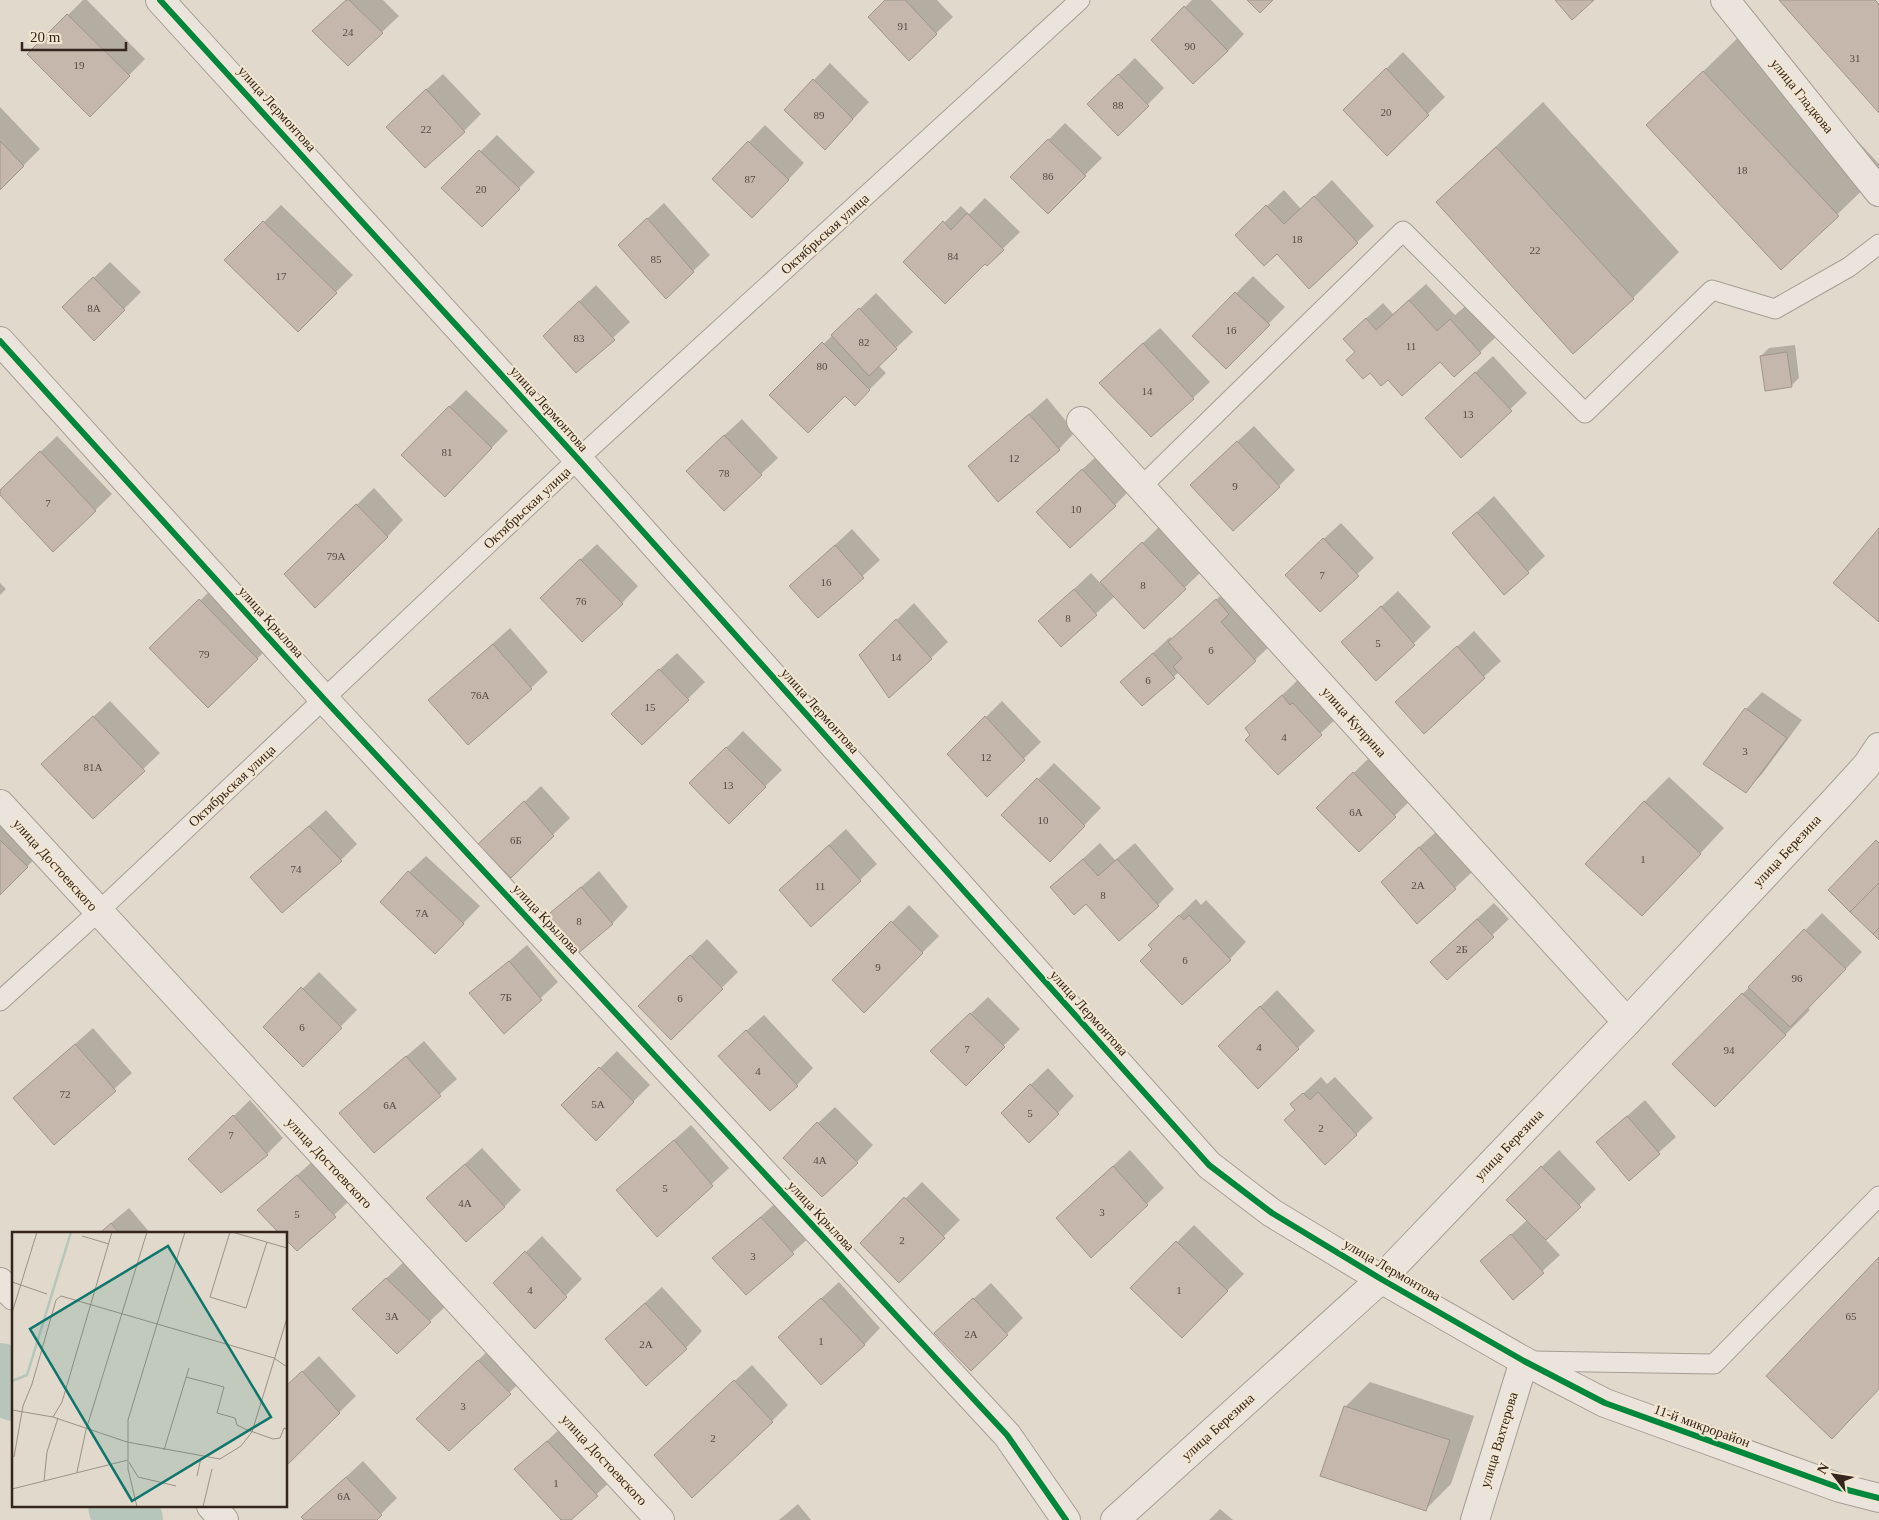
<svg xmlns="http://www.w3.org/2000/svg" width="1879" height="1520" viewBox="0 0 1879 1520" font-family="'Times New Roman',serif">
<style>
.shadow{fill:#0003}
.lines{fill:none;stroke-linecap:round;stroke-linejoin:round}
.river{stroke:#b6c6bb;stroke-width:62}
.building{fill:#c5b7ac;stroke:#a1958a}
.service-casing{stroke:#a69e94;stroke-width:21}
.minor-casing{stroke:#a69e94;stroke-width:30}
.service{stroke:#eae4dc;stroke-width:19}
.minor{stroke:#eae4dc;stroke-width:28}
.cycleway-casing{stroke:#f3e6d0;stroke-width:9}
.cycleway{stroke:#00873e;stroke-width:6}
.labels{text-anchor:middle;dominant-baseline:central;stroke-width:4;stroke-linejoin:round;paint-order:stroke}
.number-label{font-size:11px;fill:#584a41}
.street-label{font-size:14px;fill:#34261d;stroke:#f3e6d0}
.inset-river{fill:none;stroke:#b6c6bb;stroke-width:2.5}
.inset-road{fill:none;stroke:#9c9185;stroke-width:1}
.view{fill:#0f766e;fill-opacity:0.15;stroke:#0f766e;stroke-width:2.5}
.inset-edge{fill:none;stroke:#34261d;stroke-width:2.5}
</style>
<rect width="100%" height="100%" fill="#e1d9cb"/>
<g class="shadow">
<polygon points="83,0 87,0 145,59 90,115 29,54"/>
<polygon points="347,0 383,0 399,16 348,64"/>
<polygon points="887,0 937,0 953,17 909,59"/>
<polygon points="1192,0 1211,0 1244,34 1228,51 1153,40"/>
<polygon points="1750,26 1879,164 1879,174 1782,268 1648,125"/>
<polygon points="1403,52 1445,97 1387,154 1345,110"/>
<polygon points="1135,58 1164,88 1118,135 1088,104"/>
<polygon points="830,63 869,102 841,132 814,80"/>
<polygon points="443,74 481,114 464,131 404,110"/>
<polygon points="1543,102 1679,252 1633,298 1437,202"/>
<polygon points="0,107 40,149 0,189"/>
<polygon points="1065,123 1102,158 1048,212 1012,177"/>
<polygon points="765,125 804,163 769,200 749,142"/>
<polygon points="497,135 535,172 482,225 443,188"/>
<polygon points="1332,180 1374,226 1310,287 1254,218 1284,190 1301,209"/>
<polygon points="985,198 1020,232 987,264 904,262 961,206 969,214"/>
<polygon points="664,203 710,255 666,297 636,229"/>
<polygon points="281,205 353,275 298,330 226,260"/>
<polygon points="110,262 141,292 94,339 64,307"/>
<polygon points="1253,276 1285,307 1226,367 1194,336"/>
<polygon points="1426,284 1455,315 1468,304 1497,336 1480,352 1440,360 1388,378 1356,352 1361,323 1383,303 1393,314"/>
<polygon points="596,285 630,322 577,371 561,319"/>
<polygon points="876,293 913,332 878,365 886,373 855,404 845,394 771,395"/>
<polygon points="1160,328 1210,382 1193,398 1117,366"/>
<polygon points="1795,345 1799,378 1791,386 1761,356 1769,348"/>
<polygon points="1493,356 1527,393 1461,456 1443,402"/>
<polygon points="466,390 508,431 461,479 449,407"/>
<polygon points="1047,398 1075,432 1059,449 969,467"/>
<polygon points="742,419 778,458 724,509 704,454"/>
<polygon points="1254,426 1295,470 1279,486 1208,469"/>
<polygon points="57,436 112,494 53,551 0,491"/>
<polygon points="1099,454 1131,489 1115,505 1054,495"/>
<polygon points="374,488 403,520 387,537 302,558"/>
<polygon points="1494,496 1545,556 1528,572 1454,533"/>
<polygon points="1341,523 1374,558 1320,610 1303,558"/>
<polygon points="1160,526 1202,571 1144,627 1115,596 1062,645 1040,621 1091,573 1101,584"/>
<polygon points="852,529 880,560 818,617 791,586"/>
<polygon points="597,544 638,586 622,603 558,581"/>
<polygon points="0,583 6,589 0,595"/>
<polygon points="217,584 274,642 257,659 168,632"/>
<polygon points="1233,584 1272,644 1208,704 1179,672 1142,705 1122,682 1170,637 1173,640"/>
<polygon points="1398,591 1431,627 1376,679 1343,642"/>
<polygon points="914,603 948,642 931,658 861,655"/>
<polygon points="510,628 548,672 531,688 430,700"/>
<polygon points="1474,631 1501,661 1424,732 1397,702"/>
<polygon points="677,653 705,682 642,744 630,697"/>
<polygon points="1299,679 1338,717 1278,773 1246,729"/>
<polygon points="1762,692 1802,720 1762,774 1746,791 1746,709"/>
<polygon points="110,701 160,753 93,817 60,748"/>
<polygon points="1002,701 1041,742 987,795 949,754"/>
<polygon points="743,731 782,770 729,822 691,783"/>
<polygon points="1371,756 1412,799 1359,850 1318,808"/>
<polygon points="1054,763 1101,808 1066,844 1003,815"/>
<polygon points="1669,777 1724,828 1666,890 1644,802"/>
<polygon points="541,786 570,818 511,876 480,844"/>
<polygon points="326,810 357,844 341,860 252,877"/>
<polygon points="0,817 44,850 0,893"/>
<polygon points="846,829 877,864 860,880 797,874"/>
<polygon points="1437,831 1472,872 1455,888 1399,865"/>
<polygon points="1100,843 1115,860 1135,843 1174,889 1158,905 1086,902 1052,887"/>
<polygon points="426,856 480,906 451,936 409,872"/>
<polygon points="599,871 628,907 612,924 546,918"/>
<polygon points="1196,899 1201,905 1206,900 1246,942 1230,959 1154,949 1166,928"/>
<polygon points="1494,903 1509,919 1447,978 1448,945"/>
<polygon points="909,905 939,936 864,1011 834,980"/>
<polygon points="1822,913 1862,952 1808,1008 1810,1010 1715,1105 1674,1064"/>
<polygon points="707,939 738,972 671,1038 640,1006"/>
<polygon points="527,945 558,982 504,1032 471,994"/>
<polygon points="319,972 357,1010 303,1065 265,1027"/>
<polygon points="1277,990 1315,1031 1258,1087 1236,1030"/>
<polygon points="988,997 1020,1029 966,1084 948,1035"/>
<polygon points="764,1015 813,1068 797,1085 737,1039"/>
<polygon points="93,1028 132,1073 54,1143 14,1098"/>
<polygon points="424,1041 457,1079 374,1152 340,1113"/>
<polygon points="617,1051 650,1085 596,1139 563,1105"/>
<polygon points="1048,1068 1074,1096 1058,1113 1019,1096"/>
<polygon points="1321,1077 1327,1084 1335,1077 1373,1118 1326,1163 1292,1104"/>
<polygon points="250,1100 283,1138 267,1154 190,1159"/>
<polygon points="1645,1100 1676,1137 1629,1179 1598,1142"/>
<polygon points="835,1107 873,1145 857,1162 818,1123"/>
<polygon points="691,1125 729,1168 657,1235 618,1190"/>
<polygon points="482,1148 521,1190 504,1207 428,1198"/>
<polygon points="1130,1150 1164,1188 1091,1256 1074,1202"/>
<polygon points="1559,1150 1596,1189 1545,1239 1560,1255 1513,1298 1482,1261 1527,1220 1525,1183"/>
<polygon points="314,1160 351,1199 297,1250 286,1234 276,1194"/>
<polygon points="922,1182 960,1220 899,1281 861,1243"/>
<polygon points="778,1201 810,1237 746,1294 714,1258"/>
<polygon points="129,1208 151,1234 98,1234"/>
<polygon points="1194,1225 1244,1274 1182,1336 1132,1288"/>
<polygon points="542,1236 582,1279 535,1327 495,1283"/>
<polygon points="404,1262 447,1305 397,1352 370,1293"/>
<polygon points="839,1282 880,1328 864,1345 779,1337"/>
<polygon points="991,1283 1023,1318 971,1369 953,1317"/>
<polygon points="662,1287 702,1331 686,1348 623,1323"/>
<polygon points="495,1344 527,1376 449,1449 434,1403"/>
<polygon points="319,1356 356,1396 286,1465 286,1387"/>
<polygon points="752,1365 788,1405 772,1421 672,1438"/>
<polygon points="1370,1382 1474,1416 1451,1484 1426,1509 1345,1407"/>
<polygon points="564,1425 614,1478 569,1520 562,1520 516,1470"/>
<polygon points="363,1461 397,1498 375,1520 306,1520 303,1517"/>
<polygon points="798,1504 811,1520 779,1520"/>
<polygon points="1220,1509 1233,1520 1209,1520"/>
</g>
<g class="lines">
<g class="river">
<polyline points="0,1374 14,1390"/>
<polyline points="119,1506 132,1520"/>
</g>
</g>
<g class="building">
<polygon points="346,0 349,0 383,33 348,66 312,31"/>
<polygon points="885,0 905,0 937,34 909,61 868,17"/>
<polygon points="1247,0 1273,0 1260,13"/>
<polygon points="1555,0 1594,0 1572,20"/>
<polygon points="1779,0 1875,0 1879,4 1879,113"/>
<polygon points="1184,6 1228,51 1193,84 1151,40"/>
<polygon points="67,14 130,76 90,117 27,54"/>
<polygon points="1386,68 1429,115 1387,156 1343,110"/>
<polygon points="1703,71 1839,216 1781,270 1646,125"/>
<polygon points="1118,74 1149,106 1118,136 1087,104"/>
<polygon points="813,79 853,119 825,150 784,110"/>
<polygon points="426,89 465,132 425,168 386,127"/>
<polygon points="1048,139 1086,176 1048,214 1010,177"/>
<polygon points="0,141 24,166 0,190"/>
<polygon points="748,141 789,180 752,218 712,179"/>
<polygon points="1496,147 1634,299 1573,354 1436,202"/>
<polygon points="479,150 520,189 482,227 441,188"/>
<polygon points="1314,196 1358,243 1309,289 1277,254 1264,266 1235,235 1266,205 1284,224"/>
<polygon points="967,213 1004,250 987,266 985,264 945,304 903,262 943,221 951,230"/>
<polygon points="647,218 694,272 666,299 618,245"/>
<polygon points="263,221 337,293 298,332 224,260"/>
<polygon points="93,277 125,310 94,341 62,307"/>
<polygon points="1235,292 1270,325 1226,369 1192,336"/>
<polygon points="1409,300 1437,331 1450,319 1481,353 1454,377 1440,362 1402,396 1388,380 1381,386 1370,373 1363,379 1346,360 1355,352 1343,339 1366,318 1376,330"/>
<polygon points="579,301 615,340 576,373 543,336"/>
<polygon points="859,308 897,349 869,376 831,335"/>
<polygon points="822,342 870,390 855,406 845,396 808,433 769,395"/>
<polygon points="1143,343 1194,399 1151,437 1099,383"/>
<polygon points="1787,352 1792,387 1765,391 1760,356"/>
<polygon points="1475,372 1512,411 1461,458 1425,418"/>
<polygon points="449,406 492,448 445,497 401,455"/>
<polygon points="1029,414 1060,450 998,502 968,466"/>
<polygon points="724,435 762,475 724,511 686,471"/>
<polygon points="1237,441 1280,487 1233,531 1190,485"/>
<polygon points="40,451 96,511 53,552 0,495 0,490"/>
<polygon points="1082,469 1116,506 1070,548 1036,512"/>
<polygon points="356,504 388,537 315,608 284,574"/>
<polygon points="1477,512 1529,573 1504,595 1452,533"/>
<polygon points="1879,528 1879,622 1833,583"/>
<polygon points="1323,538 1359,576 1320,612 1285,575"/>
<polygon points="1142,542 1186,589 1144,629 1100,582"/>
<polygon points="835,545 864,578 818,618 789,586"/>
<polygon points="580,559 623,604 582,642 540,598"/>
<polygon points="1074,589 1097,615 1061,647 1038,621"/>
<polygon points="199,599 258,659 208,708 149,648"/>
<polygon points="1216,599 1229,614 1221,622 1256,661 1208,705 1173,667 1182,658 1168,642"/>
<polygon points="1381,606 1415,645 1376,681 1341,642"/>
<polygon points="896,619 932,659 889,698 859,655"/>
<polygon points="493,644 532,689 468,745 428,700"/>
<polygon points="1457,646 1485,678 1424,734 1395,702"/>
<polygon points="1153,653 1175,678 1142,706 1120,682"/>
<polygon points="659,669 689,700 642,745 611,714"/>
<polygon points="1282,695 1290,705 1293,703 1322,735 1278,775 1245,740 1250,735 1245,728"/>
<polygon points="1745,708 1787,738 1746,793 1703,764"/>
<polygon points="93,716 145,771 93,819 41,764"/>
<polygon points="985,716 1025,760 987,797 947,754"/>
<polygon points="726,747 766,787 729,824 689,783"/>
<polygon points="1353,772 1396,817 1359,852 1316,808"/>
<polygon points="1037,778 1085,826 1050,862 1001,815"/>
<polygon points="524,801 554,836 511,878 478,844"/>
<polygon points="1644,801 1701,854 1642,916 1585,864"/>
<polygon points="309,826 342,861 282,913 250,877"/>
<polygon points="0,840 28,867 0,895"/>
<polygon points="1876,840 1879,843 1879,883 1850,912 1828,890"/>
<polygon points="829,845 861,881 811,927 779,890"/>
<polygon points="1419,847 1456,889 1417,924 1381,882"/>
<polygon points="1083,859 1098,876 1117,859 1159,906 1119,941 1086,904 1074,915 1050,887"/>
<polygon points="408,871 464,924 435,954 380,902"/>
<polygon points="1879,883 1879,928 1873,934 1850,912"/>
<polygon points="581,887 613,924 576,955 544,918"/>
<polygon points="1179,915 1184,920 1189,915 1231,960 1182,1005 1140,961 1152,949 1148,945"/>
<polygon points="1477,919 1494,937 1447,980 1430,962"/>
<polygon points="891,921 923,953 864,1013 832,980"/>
<polygon points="1879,928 1879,940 1873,934"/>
<polygon points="1804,929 1846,969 1790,1027 1748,987"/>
<polygon points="690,955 723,989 671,1040 638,1006"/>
<polygon points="509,961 542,1000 504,1034 469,993"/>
<polygon points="301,987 342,1028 303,1067 263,1027"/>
<polygon points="1742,993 1786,1035 1715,1107 1672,1064"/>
<polygon points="1260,1006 1299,1049 1258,1089 1218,1046"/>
<polygon points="970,1013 1005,1047 966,1086 930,1051"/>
<polygon points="746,1030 798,1086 770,1111 718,1056"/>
<polygon points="75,1044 116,1091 54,1145 13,1098"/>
<polygon points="406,1056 441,1096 374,1153 339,1113"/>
<polygon points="599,1067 634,1102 596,1141 561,1105"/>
<polygon points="1030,1084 1059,1114 1029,1143 1001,1113"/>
<polygon points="1318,1092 1357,1135 1325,1165 1284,1120 1295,1110 1290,1104 1303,1093 1310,1100"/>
<polygon points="233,1115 268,1155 221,1193 188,1159"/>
<polygon points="1627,1116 1660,1154 1629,1181 1596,1142"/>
<polygon points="817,1122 858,1163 822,1197 783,1158"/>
<polygon points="674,1140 713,1186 657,1237 616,1190"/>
<polygon points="465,1164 505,1207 466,1242 426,1198"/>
<polygon points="1113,1166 1148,1205 1091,1258 1056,1218"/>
<polygon points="1541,1166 1581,1207 1546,1240 1506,1200"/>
<polygon points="297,1175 336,1217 297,1251 286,1240 286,1234 280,1234 257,1210"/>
<polygon points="904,1197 945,1238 899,1283 860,1243"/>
<polygon points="761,1217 794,1254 746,1295 712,1258"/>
<polygon points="111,1223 120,1234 99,1234"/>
<polygon points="1511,1234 1544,1273 1513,1300 1480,1261"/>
<polygon points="1176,1241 1228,1291 1182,1338 1130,1288"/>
<polygon points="525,1251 567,1297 535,1329 493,1283"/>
<polygon points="1879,1257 1879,1389 1832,1439 1766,1376"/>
<polygon points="386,1278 431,1322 397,1354 352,1309"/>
<polygon points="821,1298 865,1345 821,1385 778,1337"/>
<polygon points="973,1298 1008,1335 971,1371 934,1333"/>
<polygon points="645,1303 687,1349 646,1386 605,1339"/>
<polygon points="478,1360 511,1394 449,1451 416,1419"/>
<polygon points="302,1371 340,1413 286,1466 286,1386"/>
<polygon points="734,1380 773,1422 692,1498 654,1455"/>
<polygon points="1344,1406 1450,1440 1426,1511 1320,1476"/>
<polygon points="547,1441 598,1496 571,1520 561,1520 514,1469"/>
<polygon points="346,1477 382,1515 377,1520 304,1520 301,1517"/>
</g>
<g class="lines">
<g class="service-casing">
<g id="service">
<polyline points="1141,487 1403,231 1585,413 1712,290 1775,309 1849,267 1879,244"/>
<polyline points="0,1001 98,912 578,459 1080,0"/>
<polyline points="1530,1361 1714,1364 1879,1196"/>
</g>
</g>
<g class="minor-casing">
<g id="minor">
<polyline points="160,0 578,459 1209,1165 1272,1213 1381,1279 1524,1361 1605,1403 1840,1488 1879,1498"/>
<polyline points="1725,0 1879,192"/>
<polyline points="0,341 324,699 1007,1435 1066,1520"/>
<polyline points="1081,421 1627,1022"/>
<polyline points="0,804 660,1520"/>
<polyline points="0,1282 14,1296"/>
<polyline points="211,1506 224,1520"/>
<polyline points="1115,1520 1381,1279 1627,1022 1836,799 1867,765 1879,747"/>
<polyline points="1475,1520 1524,1361"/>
</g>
</g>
<use href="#service" class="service"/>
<use href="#minor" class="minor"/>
<g class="cycleway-casing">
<g id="cycleway">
<polyline points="160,0 578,459 1209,1165 1272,1213 1381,1279 1524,1361 1605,1403 1840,1488 1879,1498"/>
<polyline points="0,341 324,699 1007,1435 1066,1520"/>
</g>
</g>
<use href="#cycleway" class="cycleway"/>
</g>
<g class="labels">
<g class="number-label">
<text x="903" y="26">91</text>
<text x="348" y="32">24</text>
<text x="1190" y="46">90</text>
<text x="1855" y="58">31</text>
<text x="79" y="65">19</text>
<text x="1118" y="105">88</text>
<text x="1386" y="112">20</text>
<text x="819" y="115">89</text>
<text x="426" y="129">22</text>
<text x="1742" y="170">18</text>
<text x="1048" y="176">86</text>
<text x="750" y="179">87</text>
<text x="481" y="189">20</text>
<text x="1297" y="239">18</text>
<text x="1535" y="250">22</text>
<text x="953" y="256">84</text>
<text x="656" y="259">85</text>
<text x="281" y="276">17</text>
<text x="94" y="308">8А</text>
<text x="1231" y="330">16</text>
<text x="579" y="338">83</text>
<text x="864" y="342">82</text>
<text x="1411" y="346">11</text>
<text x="822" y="366">80</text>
<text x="1147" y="391">14</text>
<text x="1468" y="414">13</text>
<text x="447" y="452">81</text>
<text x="1014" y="458">12</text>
<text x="724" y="473">78</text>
<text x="1235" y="486">9</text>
<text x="48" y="503">7</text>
<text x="1076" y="509">10</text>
<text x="336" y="556">79А</text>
<text x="1322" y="575">7</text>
<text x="826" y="582">16</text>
<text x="1143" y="585">8</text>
<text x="581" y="601">76</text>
<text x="1068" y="618">8</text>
<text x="1378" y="643">5</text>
<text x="1211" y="650">6</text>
<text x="204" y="654">79</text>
<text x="896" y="657">14</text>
<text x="1148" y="680">6</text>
<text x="480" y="695">76А</text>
<text x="650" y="707">15</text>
<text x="1284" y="737">4</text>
<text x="1745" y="751">3</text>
<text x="986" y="757">12</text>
<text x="93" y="767">81А</text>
<text x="728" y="785">13</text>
<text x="1356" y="812">6А</text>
<text x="1043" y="820">10</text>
<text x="516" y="840">6Б</text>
<text x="1643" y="859">1</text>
<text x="296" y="869">74</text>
<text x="1418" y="885">2А</text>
<text x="820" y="886">11</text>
<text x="1103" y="895">8</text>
<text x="422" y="913">7А</text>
<text x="579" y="921">8</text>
<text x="1462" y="949">2Б</text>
<text x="1185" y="960">6</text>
<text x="878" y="967">9</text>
<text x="1797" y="978">96</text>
<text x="506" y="997">7Б</text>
<text x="680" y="998">6</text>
<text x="302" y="1027">6</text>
<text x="1259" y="1047">4</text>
<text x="967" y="1049">7</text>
<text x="1729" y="1050">94</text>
<text x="758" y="1071">4</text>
<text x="65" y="1094">72</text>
<text x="598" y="1104">5А</text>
<text x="390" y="1105">6А</text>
<text x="1030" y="1113">5</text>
<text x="1321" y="1128">2</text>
<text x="231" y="1135">7</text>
<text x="820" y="1160">4А</text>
<text x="665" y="1188">5</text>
<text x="465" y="1203">4А</text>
<text x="1102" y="1212">3</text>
<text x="297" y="1214">5</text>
<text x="902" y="1240">2</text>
<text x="753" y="1256">3</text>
<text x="530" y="1290">4</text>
<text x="1179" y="1290">1</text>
<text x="392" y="1316">3А</text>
<text x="1851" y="1316">65</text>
<text x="971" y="1334">2А</text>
<text x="821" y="1341">1</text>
<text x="646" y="1344">2А</text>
<text x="463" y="1406">3</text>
<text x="713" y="1438">2</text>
<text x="556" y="1483">1</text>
<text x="344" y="1496">6А</text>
</g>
<g class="street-label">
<text transform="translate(1802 96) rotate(51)">улица Гладкова</text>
<text transform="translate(277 109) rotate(48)">улица Лермонтова</text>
<text transform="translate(825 234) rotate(-42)">Октябрьская улица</text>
<text transform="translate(549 409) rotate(48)">улица Лермонтова</text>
<text transform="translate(527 508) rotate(-43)">Октябрьская улица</text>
<text transform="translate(271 622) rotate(48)">улица Крылова</text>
<text transform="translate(820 711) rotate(48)">улица Лермонтова</text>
<text transform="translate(1354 722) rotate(48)">улица Куприна</text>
<text transform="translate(232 786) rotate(-43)">Октябрьская улица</text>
<text transform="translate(1787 851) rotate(-47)">улица Березина</text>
<text transform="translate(55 865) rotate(48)">улица Достоевского</text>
<text transform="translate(546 919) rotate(47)">улица Крылова</text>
<text transform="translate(1089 1013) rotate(48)">улица Лермонтова</text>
<text transform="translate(1509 1145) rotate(-46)">улица Березина</text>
<text transform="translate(329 1163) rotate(47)">улица Достоевского</text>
<text transform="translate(821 1216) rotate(47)">улица Крылова</text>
<text transform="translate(1392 1270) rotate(30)">улица Лермонтова</text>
<text transform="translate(1702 1426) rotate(20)">11-й микрорайон</text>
<text transform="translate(1218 1427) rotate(-42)">улица Березина</text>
<text transform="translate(1499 1440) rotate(-73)">улица Вахтерова</text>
<text transform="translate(604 1460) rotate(47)">улица Достоевского</text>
</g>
</g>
<g transform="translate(12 1232)">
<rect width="275" height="275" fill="#e1d9cb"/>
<path class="inset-river" d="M0 149 15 143 59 0"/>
<path class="inset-road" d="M218 0 198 65 234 76 255 10M220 0 275 16M70 4 97 12M0 50 35 62M0 81 25 0M174 145 212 155 205 181 223 186 225 193 233 197 261 207 268 206 272 196 275 197M0 178 41 185 115 210 208 227 229 214 240 200 275 86M41 185 50 170 100 0M152 218 177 136M2 225 11 174 20 152 44 68 49 64 262 126 275 135M117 230 126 245 164 254M65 240 74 198 135 0M185 244 189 226M32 249 35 220 46 186M0 257 116 228M125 275 116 237V188L173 0M191 275 200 237"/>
<path class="view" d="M156 14 259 185 120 269 18 97Z"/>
<rect width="275" height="275" class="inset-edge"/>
</g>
<g transform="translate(1834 1475) rotate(301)" stroke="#f3e6d0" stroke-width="4" paint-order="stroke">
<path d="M0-4L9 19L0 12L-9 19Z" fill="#34261d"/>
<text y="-8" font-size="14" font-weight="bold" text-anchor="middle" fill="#34261d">N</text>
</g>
<path d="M22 42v8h104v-8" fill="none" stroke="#34261d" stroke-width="2.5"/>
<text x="30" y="42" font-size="15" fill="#34261d" stroke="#f3e6d0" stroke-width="4" paint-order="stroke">20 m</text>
</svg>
